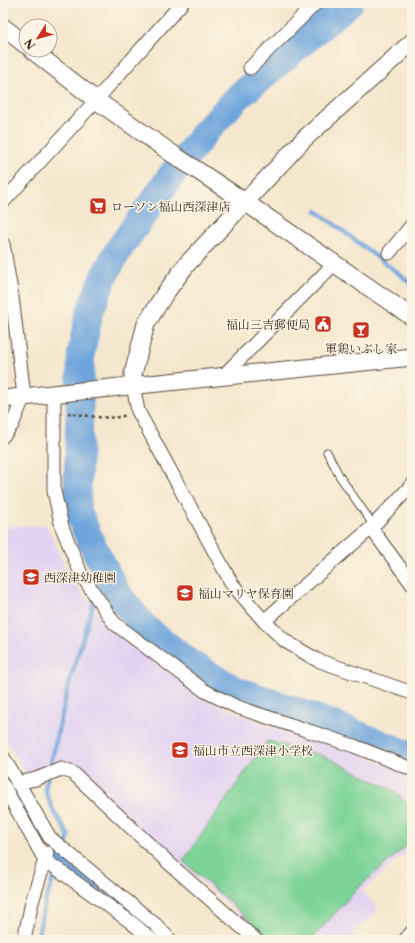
<svg xmlns="http://www.w3.org/2000/svg" width="415" height="943" viewBox="0 0 415 943" font-family="'Libre Caslon Text','Noto Serif JP',serif">
<style>
.built{fill:#e3d3f2}
.green{fill:#7dd397;stroke:#5c7e5a}
.lines{fill:none;stroke-linecap:round;stroke-linejoin:round}
.stream{stroke:#6ea5dc;stroke-width:4.5}
.canal{stroke:#6ea5dc;stroke-width:16}
.river{stroke:#6ea5dc;stroke-width:28}
.service-casing{stroke:#574638;stroke-width:9}
.minor-casing{stroke:#574638;stroke-width:15}
.tertiary-casing{stroke:#574638;stroke-width:19}
.path{stroke:#574638;stroke-width:2.5;stroke-dasharray:3 3;stroke-linecap:butt}
.service{stroke:#fff;stroke-width:7}
.minor{stroke:#fff;stroke-width:13}
.tertiary{stroke:#fff;stroke-width:17}
.labels{text-anchor:middle;dominant-baseline:central;stroke-width:3;stroke-linejoin:round;paint-order:stroke}
.poi-label{font-size:12px;fill:#3b2a1e;stroke:#fcf5e5;text-anchor:start}
</style>
<rect width="100%" height="100%" fill="#fcf5e5"/>
<filter id="ink" filterUnits="userSpaceOnUse"><feTurbulence type="fractalNoise" baseFrequency=".025" numOctaves="2"/><feDisplacementMap in="SourceGraphic" scale="8" xChannelSelector="R" yChannelSelector="G"/><feConvolveMatrix kernelMatrix="1 2 1 2 8 2 1 2 1" color-interpolation-filters="sRGB"/></filter>
<filter id="wash" filterUnits="userSpaceOnUse"><feTurbulence type="fractalNoise" baseFrequency=".012" numOctaves="4" result="noise"/><feDisplacementMap in="SourceGraphic" scale="16" xChannelSelector="R" yChannelSelector="G"/><feGaussianBlur stdDeviation="0.9" result="paint"/><feColorMatrix in="noise" values="0 0 0 0 0 0 0 0 0 0 0 0 0 0 0 0 0 1.4 0 .05"/><feComposite in="paint" operator="in"/></filter>
<g filter="url(#wash)">
<rect width="100%" height="100%" fill="#f5e7cd"/>
<polygon class="built" points="47,525 68,575 110,630 204,698 243,716 275,728 313,736 412,775 412,847 362,891 379,910 352,933 358,940 268,940 67,762 27,774 3,737 3,527"/>
<polygon class="green" points="267,741 324,756 396,792 412,810 412,841 358,888 311,940 272,940 183,861"/>
<g class="lines">
<g class="stream">
<polyline points="317,211 412,284"/>
<polyline points="37,940 45,902 69,836 52,808 45,789 68,687 104,569"/>
</g>
<polyline class="canal" points="61,859 79,871 147,925 161,940"/>
<polyline class="river" points="349,3 238,97 207,130 171,176 119,249 104,276 90,311 81,353 77,509 90,540 117,593 145,628 191,664 236,690 321,720 412,756"/>
</g>
</g>
<g filter="url(#ink)">
<g class="lines">
<g class="service-casing">
<polyline id="service" points="327,452 340,477 374,526"/>
</g>
<g class="minor-casing">
<g id="minor">
<polyline points="250,68 316,3"/>
<polyline points="3,202 89,108 182,3"/>
<polyline points="3,244 12,297 24,396 12,425 3,436"/>
<polyline points="389,253 412,225"/>
<polyline points="223,376 334,264"/>
<polyline points="133,385 138,411 232,584 264,621 285,641 317,660 412,693"/>
<polyline points="54,393 54,491 62,527 81,574 114,623 205,691 237,707 354,746 412,769"/>
<polyline points="371,528 412,584"/>
<polyline points="264,621 371,528 412,485"/>
<polyline points="3,757 50,838 156,925 170,940"/>
<polyline points="17,783 36,779 61,769 73,773 171,865 256,940"/>
<polyline points="3,785 45,860 132,923 152,940"/>
<polyline points="24,940 32,902 47,853"/>
<polyline points="405,940 412,932"/>
</g>
</g>
<g class="tertiary-casing">
<g id="tertiary">
<polyline points="3,27 26,45"/>
<polyline points="32,50 96,100 174,155 245,202 412,317"/>
<polyline points="133,385 133,374 146,324 164,295 187,264 303,140 412,42"/>
<polyline points="3,399 412,357"/>
</g>
</g>
<path class="path" d="M68 413C85 415 111 421 126 415"/>
<use href="#service" class="service"/>
<use href="#minor" class="minor"/>
<use href="#tertiary" class="tertiary"/>
</g>
</g>
<defs>
<g id="supermarket-square" transform="scale(0.9)"><rect x="-9" y="-9" width="18" height="18" rx="4" fill="#c8321e" stroke="#fcf5e5"/><path d="M-6-5.5h2.5l.6 2H6L4.5 2H-2.5L-4.4-4H-6ZM-1.5 3.2a1.3 1.3 0 1 0 .1 0ZM3 3.2a1.3 1.3 0 1 0 .1 0Z" fill="#fff"/></g>
<g id="civic-square" transform="scale(0.9)"><rect x="-9" y="-9" width="18" height="18" rx="4" fill="#c8321e" stroke="#fcf5e5"/><path d="M-.6-6.5H3V-4.5H.6V-3L4-1V1h2V6H-6V1h2V-1L-.6-3ZM-1.2 2.5V6h2.4V2.5Z" fill="#fff"/></g>
<g id="bar-square" transform="scale(0.9)"><rect x="-9" y="-9" width="18" height="18" rx="4" fill="#c8321e" stroke="#fcf5e5"/><path d="M-6-5H6L.8 .8V4.5H3.5V6h-7V4.5H-.8V.8Z" fill="#fff"/></g>
<g id="school-square" transform="scale(0.9)"><rect x="-9" y="-9" width="18" height="18" rx="4" fill="#c8321e" stroke="#fcf5e5"/><path d="M0-5L7-2L0 1L-7-2ZM-4 1L0 2.5L4 1V4Q0 6-4 4Z" fill="#fff"/></g>
</defs>
<g fill-rule="evenodd">
<use href="#supermarket-square" x="98" y="206"/>
<use href="#civic-square" x="323" y="324"/>
<use href="#bar-square" x="361" y="330"/>
<use href="#school-square" x="31" y="577"/>
<use href="#school-square" x="185" y="593"/>
<use href="#school-square" x="180" y="750"/>
</g>
<g class="labels">
<g class="poi-label">
<text x="111" y="206">ローソン福山西深津店</text>
<text x="310" y="324" text-anchor="end">福山三吉郵便局</text>
<text x="361" y="348" text-anchor="middle">軍鶏いぶし家</text>
<text x="44" y="577">西深津幼稚園</text>
<text x="198" y="593">福山マリヤ保育園</text>
<text x="193" y="750">福山市立西深津小学校</text>
</g>
</g>
<rect width="415" height="943" fill="none" stroke="#fcf5e5" stroke-width="16"/>
<g transform="translate(38 38) rotate(233)"><circle r="19" fill="#fcf5e5" stroke="#afa495"/>
<path d="M0-3L7 15L0 10L-7 15Z" fill="#c8321e"/>
<text y="-6" font-size="11" font-weight="bold" text-anchor="middle" fill="#3b2a1e">N</text>
</g>
</svg>
